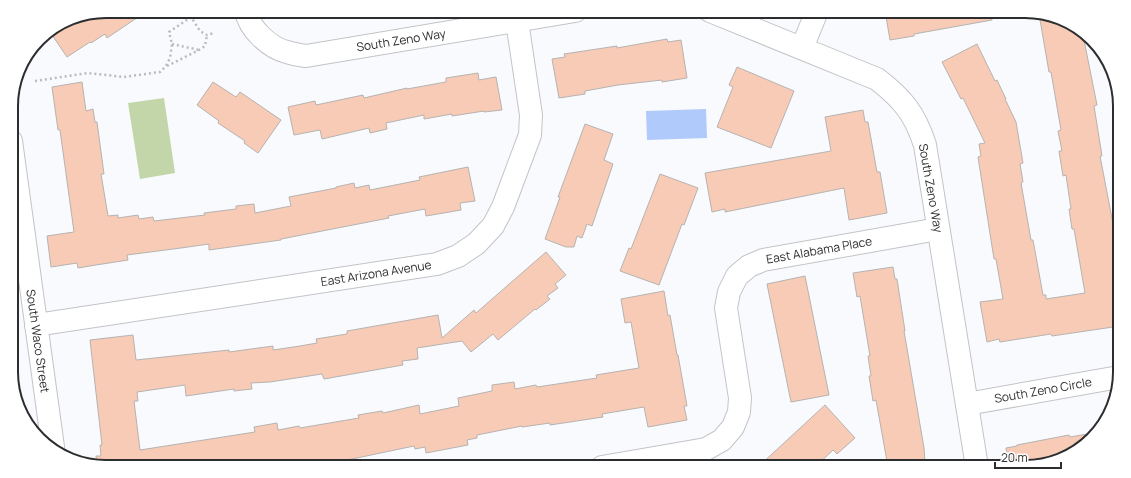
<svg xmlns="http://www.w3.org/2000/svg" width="1131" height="478" viewBox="0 0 1131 478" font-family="Manrope,sans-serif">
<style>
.green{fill:#c2d6aa}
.water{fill:#b1cafc}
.building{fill:#f7cbb6;stroke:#b6b3b1}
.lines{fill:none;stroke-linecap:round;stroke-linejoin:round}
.minor-casing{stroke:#c2c4c7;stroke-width:24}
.path{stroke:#babbbd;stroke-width:2.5;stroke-dasharray:2 3;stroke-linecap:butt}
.minor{stroke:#fff;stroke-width:22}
.labels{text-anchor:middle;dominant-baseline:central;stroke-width:3;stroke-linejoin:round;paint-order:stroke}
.street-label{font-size:12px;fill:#2c2d2e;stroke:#fff}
.rim{fill:none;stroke:#2c2d2e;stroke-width:2}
</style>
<rect width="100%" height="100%" fill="#f9fafd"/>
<polygon class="green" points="164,98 175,173 140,179 128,103"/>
<polygon class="water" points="706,109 707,138 647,140 646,111"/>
<g class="building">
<polygon points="106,11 147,11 107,38 105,34 91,43 90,42 67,57 50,32 72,18"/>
<polygon points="885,11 991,11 992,20 914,34 914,36 890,40"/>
<polygon points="1039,14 1061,18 1083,35 1097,105 1094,106 1102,156 1100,156 1120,260 1120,326 1052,336 1051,334 1000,342 999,339 987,342 980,302 1003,299 996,259 994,259 978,157 981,156 979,144 985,143 963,98 961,99 942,62 977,44 995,81 997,80 1006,99 1005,99 1016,122 1023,163 1020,164 1023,182 1021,183 1031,240 1033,240 1043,295 1046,295 1046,299 1085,293 1074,229 1072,229 1069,209 1071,209 1066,175 1063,176 1059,151 1062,151 1058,131 1061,130 1051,72 1049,72"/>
<polygon points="667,39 668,42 681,40 687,78 662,82 662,80 618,85 585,91 585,94 559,98 552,59 565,57 564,54 617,46 617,48"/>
<polygon points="737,67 794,91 771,148 717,127 733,87 729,85"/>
<polygon points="478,73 479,80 496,77 502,110 484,112 484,111 452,116 452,114 424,119 424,115 386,123 387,129 370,133 369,128 322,139 320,130 294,135 288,107 315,101 316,105 363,95 364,98 407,88 407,89 446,82 446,78"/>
<polygon points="82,82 86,111 93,109 95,122 97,122 104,174 101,174 108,216 118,215 118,218 138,215 139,219 153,217 154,221 205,215 204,213 236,209 236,206 254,204 255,213 291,206 289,197 336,188 336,187 354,183 355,188 369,185 370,190 420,180 419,177 468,167 475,201 460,203 461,210 426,216 425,209 388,216 389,218 281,239 281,240 209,250 209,244 181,248 127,255 128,260 96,265 78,268 77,263 51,267 47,236 74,232 60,130 58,130 52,87"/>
<polygon points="213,82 236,97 240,92 281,120 258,153 244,143 245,141 218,123 219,121 197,105"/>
<polygon points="863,110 865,122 868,122 877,172 880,172 887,213 849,220 844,188 725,212 725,209 712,212 705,173 831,151 825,117"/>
<polygon points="585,124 613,134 604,160 613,164 592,226 587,224 582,238 577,236 574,247 566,247 545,239 560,197 558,197"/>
<polygon points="660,174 698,188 684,225 682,224 659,285 620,271 629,248 631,249"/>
<polygon points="546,252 566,275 555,284 558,288 547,296 550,299 536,310 535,309 498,340 493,334 471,352 462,341 417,348 418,359 402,361 403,365 324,379 322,374 270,382 251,383 252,389 234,391 234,389 186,396 185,385 137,392 138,401 134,401 140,450 255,432 254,427 277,423 278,430 299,426 300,428 359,418 358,415 382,411 383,413 419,405 420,414 459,406 458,398 492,391 492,385 514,382 515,389 536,385 537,387 597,378 596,375 639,368 631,322 625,323 621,299 664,291 668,316 670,315 677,355 678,355 687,406 684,406 687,420 648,427 644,407 602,414 603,417 550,425 550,423 522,427 522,426 477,435 477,438 467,440 468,445 426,453 425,447 415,449 414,446 352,459 325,463 325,461 293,467 106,467 97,465 96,456 101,456 100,445 102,445 90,340 133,335 136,360 229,350 229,352 273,346 273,350 300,346 317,343 316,339 347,334 347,331 438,315 442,338 474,310 476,313"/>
<polygon points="893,267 895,279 897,279 905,331 904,331 924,448 925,461 922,461 923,467 888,467 876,400 873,401 869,376 871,376 868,356 870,356 860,296 857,297 853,273"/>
<polygon points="805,276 829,395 791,402 767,284"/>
<polygon points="825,405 855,438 837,454 833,450 815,467 758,467"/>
<polygon points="1093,433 1078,451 1031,467 1009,467 1006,448 1017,446 1017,445 1069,435 1070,437"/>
</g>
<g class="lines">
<g class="minor-casing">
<g id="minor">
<path d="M246 11C249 29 270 48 287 52 293 54 299 55 306 56L575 11"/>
<path d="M710 11 877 79C903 99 915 114 925 145L977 467"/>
<polyline points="802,48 817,11"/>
<polyline points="11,141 53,447"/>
<polyline points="36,325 437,264 458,256 476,244 493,226 503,207 530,135 531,115 517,21"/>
<polyline points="967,404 1119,377"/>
<polyline points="602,467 706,449 722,440 733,427 739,412 740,398 726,308 729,292 737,276 749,266 763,260 938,229"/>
</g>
</g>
<g class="path">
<polyline points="172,44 199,50"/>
<polyline points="167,66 199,50 205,46 207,35"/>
<polyline points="35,81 88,73 124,77 160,72 166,66 170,58 172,44 169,32 191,17 200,31 207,35 214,33"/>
</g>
<use href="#minor" class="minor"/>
</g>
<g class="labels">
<g class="street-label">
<text transform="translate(401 40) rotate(-9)">South Zeno Way</text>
<text transform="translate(931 188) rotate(80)">South Zeno Way</text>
<text transform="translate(819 250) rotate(-10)">East Alabama Place</text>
<text transform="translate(376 273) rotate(-9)">East Arizona Avenue</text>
<text transform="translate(38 341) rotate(82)">South Waco Street</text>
<text transform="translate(1043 390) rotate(-10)">South Zeno Circle</text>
</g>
</g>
<path d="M0 0H1131V478H0ZM106 18H1025A88 88 0 0 1 1113 106V372A88 88 0 0 1 1025 460H106A88 88 0 0 1 18 372V106A88 88 0 0 1 106 18Z" fill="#fff" fill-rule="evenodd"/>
<path class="rim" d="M106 18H1025A88 88 0 0 1 1113 106V372A88 88 0 0 1 1025 460H106A88 88 0 0 1 18 372V106A88 88 0 0 1 106 18Z"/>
<path d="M995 462v6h66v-6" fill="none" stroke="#2c2d2e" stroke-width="2"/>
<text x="1001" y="462" font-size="12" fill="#2c2d2e" stroke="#ffffff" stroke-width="3" paint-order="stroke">20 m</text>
</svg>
